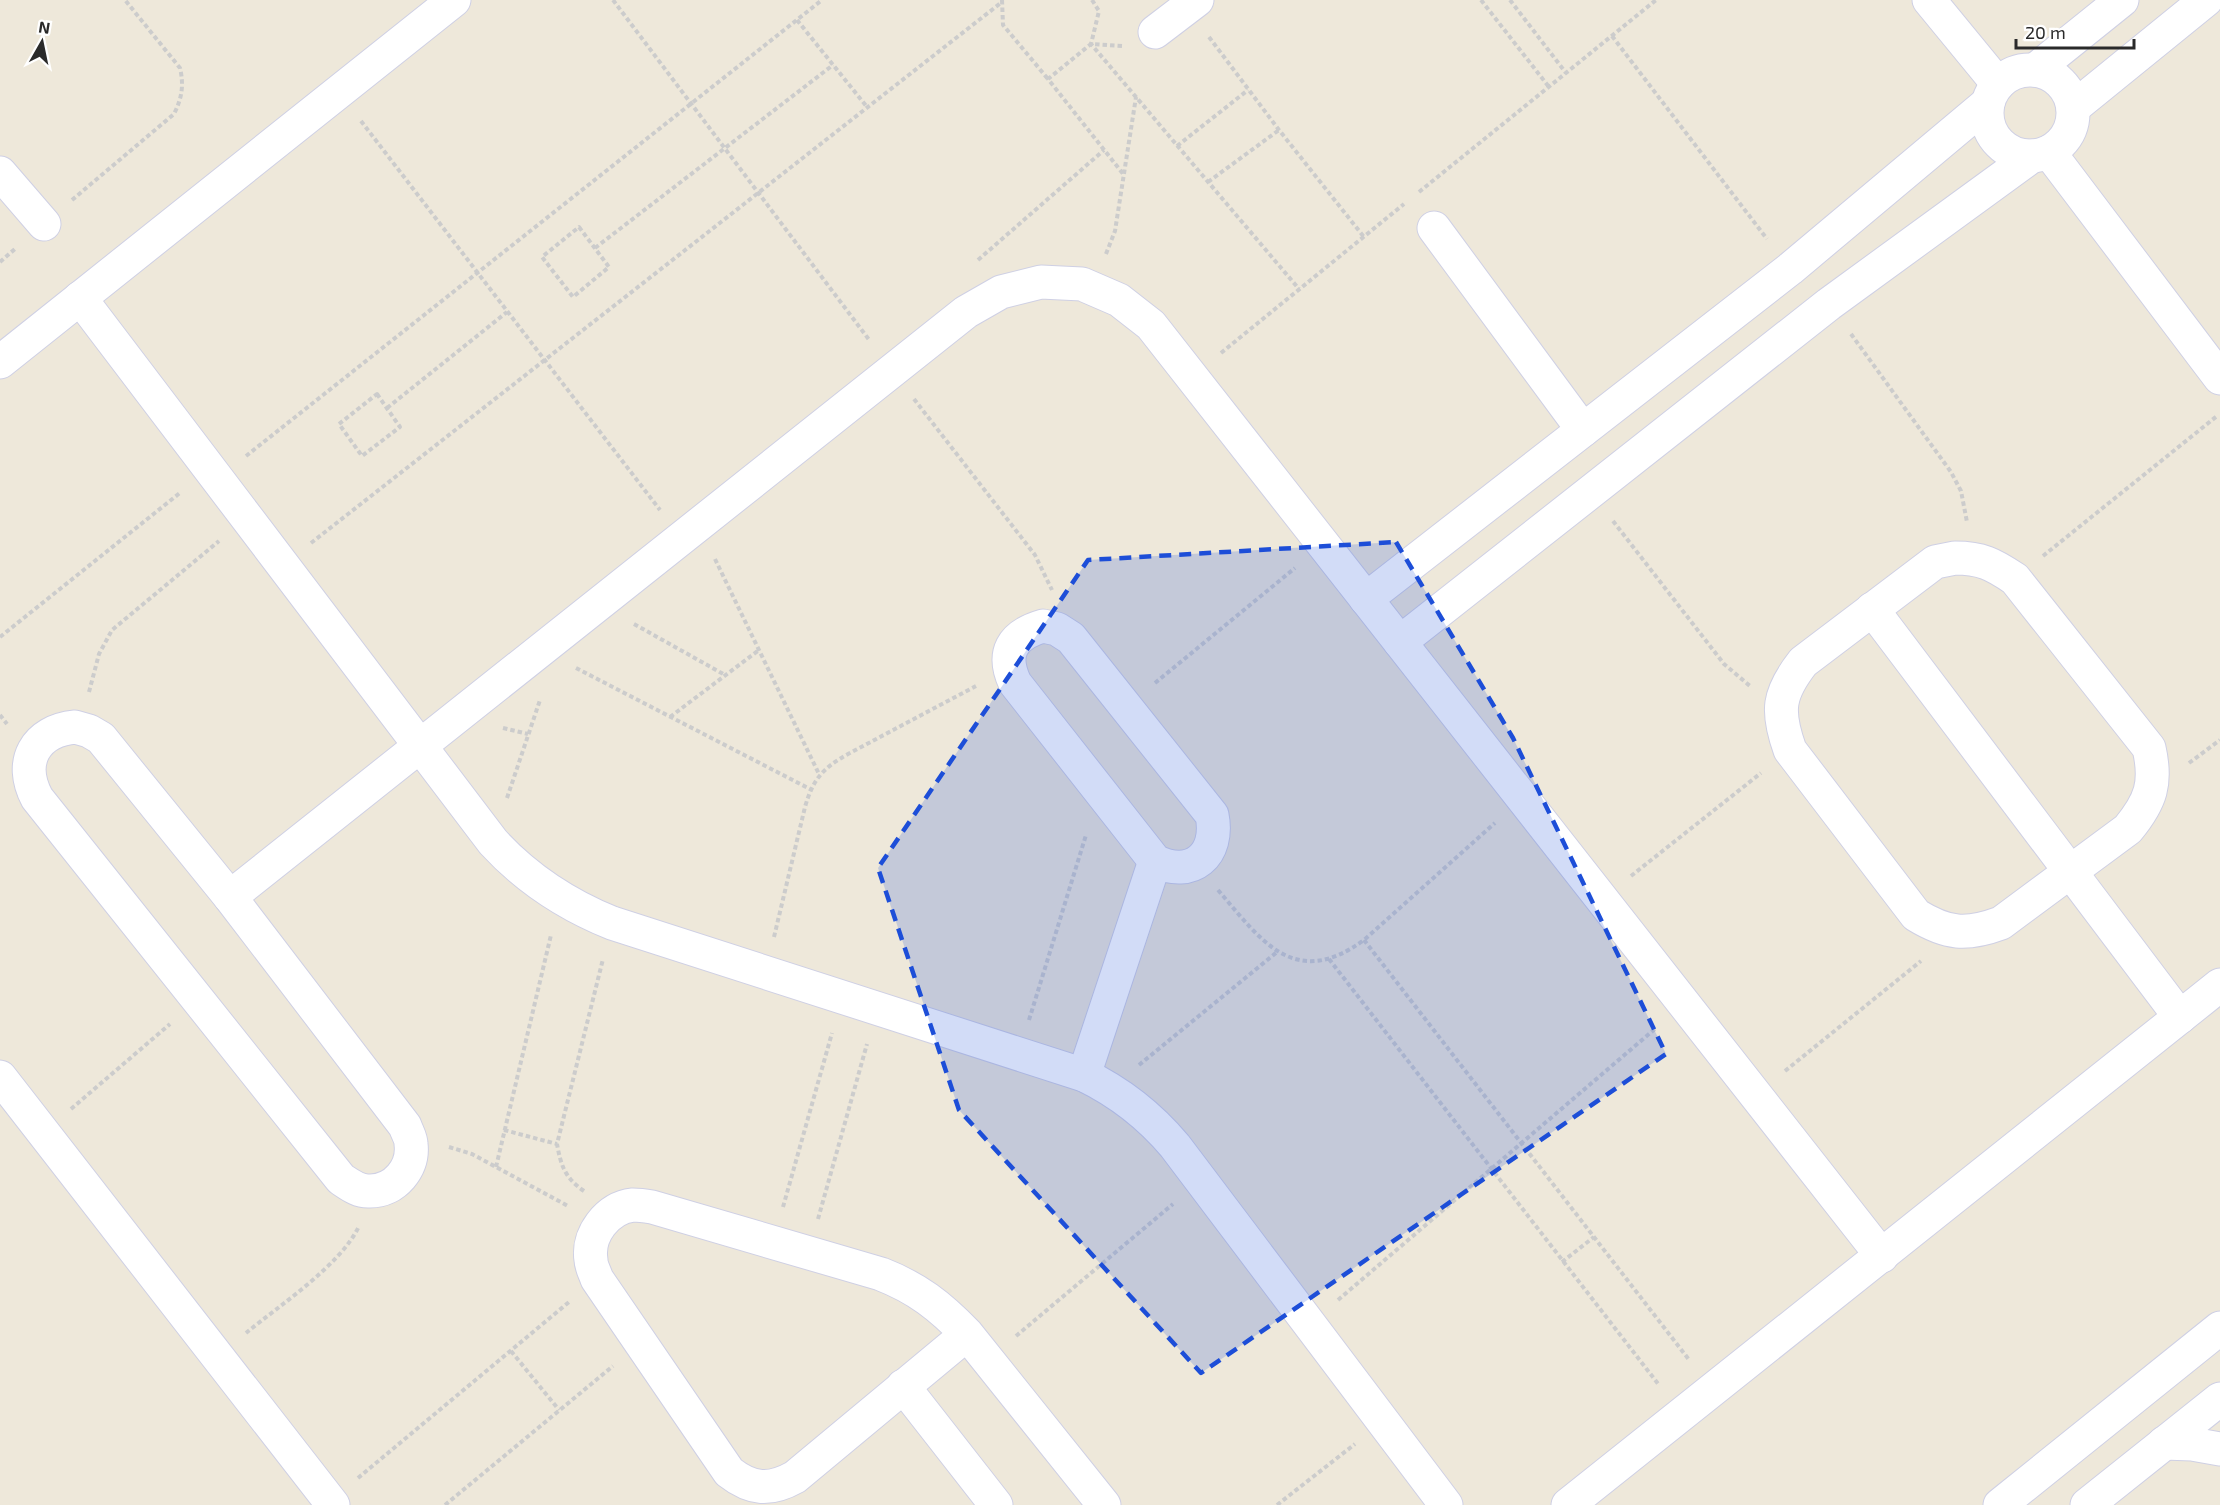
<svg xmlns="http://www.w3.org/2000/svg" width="2220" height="1505" viewBox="0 0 2220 1505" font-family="'Exo 2',sans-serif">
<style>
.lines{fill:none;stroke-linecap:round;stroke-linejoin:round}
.minor-casing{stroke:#cfd0e4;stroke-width:35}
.path{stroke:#ccc;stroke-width:4;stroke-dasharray:4.5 3;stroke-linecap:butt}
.minor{stroke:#fff;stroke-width:33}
.marked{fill:#1d4ed8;fill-opacity:0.2;stroke:#1d4ed8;stroke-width:4.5;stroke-dasharray:12 8;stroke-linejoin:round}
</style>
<rect width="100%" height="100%" fill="#eee8da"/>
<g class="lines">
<g class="minor-casing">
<g id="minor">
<polyline points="1929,0 1998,84"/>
<polyline points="1155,32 1197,0"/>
<polyline points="2035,70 2122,0"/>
<circle cx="2030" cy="113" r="43"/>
<polyline points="2073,108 2206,0"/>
<polyline points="2049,152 2220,378"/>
<polyline points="0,173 44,224"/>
<polyline points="1434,228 1583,430"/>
<path d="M80 298 493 842C527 879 565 904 612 923L1084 1075C1121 1093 1149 1115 1175 1146L1446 1505"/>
<polyline points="0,362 454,0"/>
<path d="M1955 558C1981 558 1993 564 2015 579L2149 748C2157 783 2151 801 2128 829L2001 923C1966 936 1947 934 1916 915L1790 750C1776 711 1778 694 1803 662L1935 562Z"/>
<polyline points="1366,599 1790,269 1988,103"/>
<polyline points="1872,609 2180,1017"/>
<path d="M1043 626 1057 629 1071 638 1212 815C1220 855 1192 879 1155 861L1015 683C1001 653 1012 635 1043 626Z"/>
<polyline points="1400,642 1829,304 2032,156"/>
<path d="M75 727 89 731 101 738 230 897 405 1126C407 1132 411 1138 411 1144 414 1168 395 1191 370 1191 359 1192 350 1185 341 1179L37 798C18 762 35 731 75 727Z"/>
<polyline points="230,897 966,312 1001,292 1041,282 1082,284 1119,300 1151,325 1882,1256"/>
<polyline points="1084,1075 1155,861"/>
<polyline points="0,1077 333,1505"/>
<path d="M967 1334 795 1477C770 1491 752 1490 729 1472L597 1279C595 1273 591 1266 591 1260 587 1235 607 1208 633 1205 639 1205 646 1206 652 1207L881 1274C917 1288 940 1306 967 1334L1104 1505"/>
<polyline points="903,1386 996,1505"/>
<polyline points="2164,1443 2192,1444 2220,1449"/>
<polyline points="1568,1505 2220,985"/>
<polyline points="2000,1505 2220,1328"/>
<polyline points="2087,1505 2220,1399"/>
</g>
</g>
<g class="path">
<polyline points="613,0 870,341"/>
<polyline points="1002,0 1003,25 1048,79"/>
<polyline points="1092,0 1099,11 1091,44 1299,289"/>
<polyline points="1481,0 1549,87"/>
<polyline points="1510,0 1566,73"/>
<polyline points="797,20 867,107"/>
<polyline points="1612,36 1767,239"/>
<polyline points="1209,37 1279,130 1364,237"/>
<polyline points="1122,46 1091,44 1048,79 1124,175"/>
<polyline points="361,121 660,510"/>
<polyline points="1177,146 1248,90"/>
<polyline points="1208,182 1279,130"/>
<polyline points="1419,192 1656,0"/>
<path d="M72 200 174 114C182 98 184 85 180 68L125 0"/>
<polygon points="579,227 609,267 573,297 542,257"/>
<polyline points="595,248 833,65"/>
<polyline points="1106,254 1115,231 1136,97"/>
<polyline points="978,260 1104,150"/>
<polyline points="0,262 16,248"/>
<polyline points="1851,334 1951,472 1961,491 1967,522"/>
<polyline points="1221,353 1404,204"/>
<polygon points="377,394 400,427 362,456 339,424"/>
<polyline points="914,399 1035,555 1052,590"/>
<polyline points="387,408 507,312"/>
<polyline points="246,456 822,0"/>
<polyline points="1613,521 1724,664 1750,686"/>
<polyline points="311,543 1002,2"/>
<polyline points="2043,556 2217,416"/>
<polyline points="715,559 819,774"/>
<polyline points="634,624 725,675"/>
<polyline points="0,637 181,492"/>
<polyline points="576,668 810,789"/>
<polyline points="1155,683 1295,568"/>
<polyline points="89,692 99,654 112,630 219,541"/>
<polyline points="0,715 7,724"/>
<polyline points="670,717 759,650"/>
<polyline points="503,728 528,734"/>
<polyline points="2189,763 2220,740"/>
<polyline points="507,798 540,700"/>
<polyline points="1631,876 1761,773"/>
<path d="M1218 890C1261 940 1294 991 1364 940L1495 823"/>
<path d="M774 937 805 807C813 779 823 768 848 754L976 686"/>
<polyline points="1364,940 1690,1361"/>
<polyline points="1329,959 1659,1385"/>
<polyline points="1029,1020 1086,835"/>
<polyline points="1139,1065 1277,952"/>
<polyline points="1785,1071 1921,961"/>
<polyline points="71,1109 170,1024"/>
<polyline points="504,1130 557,1144"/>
<polyline points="449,1147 472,1154 568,1206"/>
<polyline points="496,1167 551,935"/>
<path d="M584 1191C565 1178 561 1166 557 1144L603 959"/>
<polyline points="783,1207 832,1033"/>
<polyline points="818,1219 867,1044"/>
<polyline points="1562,1262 1594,1237"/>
<polyline points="1338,1300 1656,1028"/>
<path d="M246 1333C280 1305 341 1265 359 1226"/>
<polyline points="1016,1336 1173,1204"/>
<polyline points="511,1351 559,1410"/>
<polyline points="358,1478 569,1302"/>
<polyline points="445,1505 613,1366"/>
<polyline points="1277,1505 1355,1444"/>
</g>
<use href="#minor" class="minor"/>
</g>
<path class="marked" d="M1396 542 1513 738 1666 1054 1201 1373 959 1110 878 868 1088 560Z"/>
<g transform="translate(42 42) rotate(9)" stroke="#ffffff" stroke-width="4.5" paint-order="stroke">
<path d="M0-4.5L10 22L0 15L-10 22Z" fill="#2a2a2a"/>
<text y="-9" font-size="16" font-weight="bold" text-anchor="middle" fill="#2a2a2a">N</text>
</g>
<path d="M2016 39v9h118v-9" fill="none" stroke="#2a2a2a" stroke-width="3"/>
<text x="2025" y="39" font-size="18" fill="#2a2a2a" stroke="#ffffff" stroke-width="4.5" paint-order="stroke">20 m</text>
</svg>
